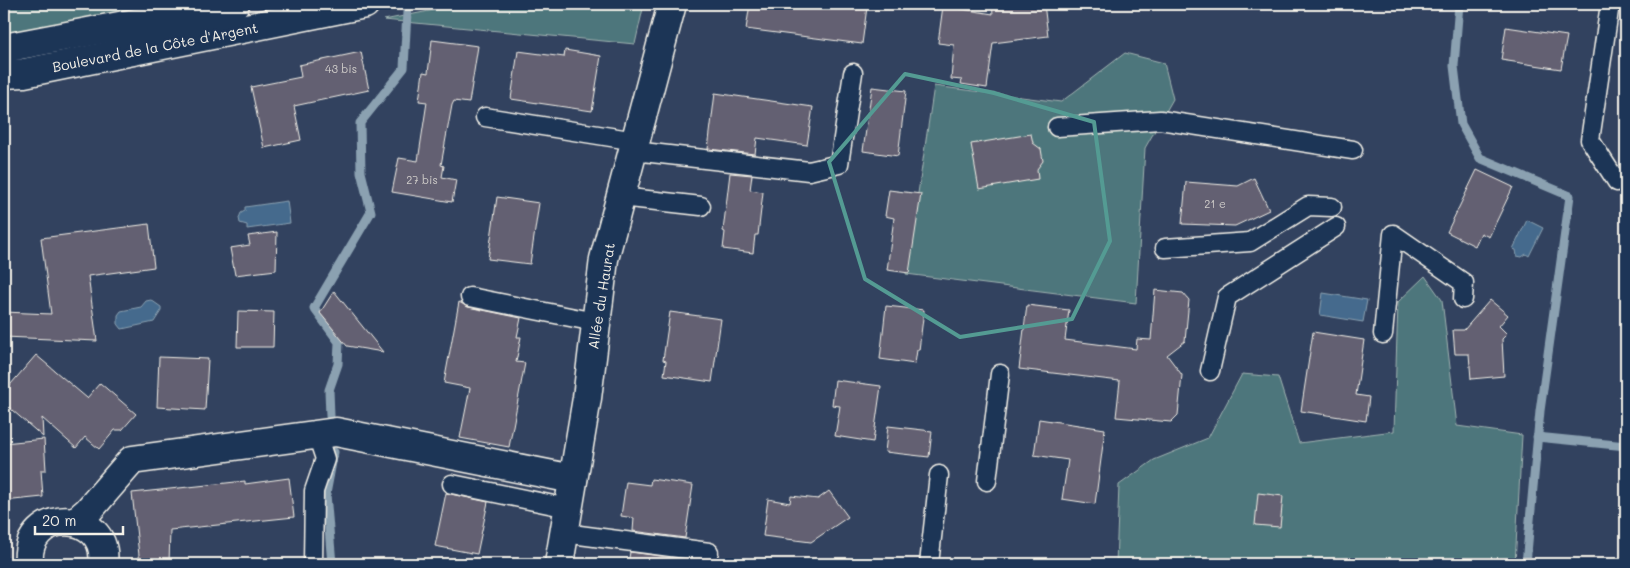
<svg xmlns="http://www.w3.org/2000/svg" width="1630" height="568" viewBox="0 0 1630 568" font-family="Mali,sans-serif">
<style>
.green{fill:#4e767b;stroke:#a1b4b2}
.water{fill:#456b8d;stroke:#8ba1b1}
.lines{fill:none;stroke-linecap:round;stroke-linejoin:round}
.stream{stroke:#8ba1b1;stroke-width:9}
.building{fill:#646072;stroke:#f4f1e8}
.lane-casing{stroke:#f4f1e8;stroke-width:21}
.street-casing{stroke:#f4f1e8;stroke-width:31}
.secondary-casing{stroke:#f4f1e8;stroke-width:31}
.lane{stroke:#1d3557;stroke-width:18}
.street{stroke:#1d3557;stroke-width:28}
.secondary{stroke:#1d3557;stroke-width:28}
.marked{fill:none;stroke:#549b93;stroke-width:4;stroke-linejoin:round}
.labels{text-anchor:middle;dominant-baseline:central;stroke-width:4.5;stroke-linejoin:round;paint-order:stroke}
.number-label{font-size:11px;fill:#d0cdca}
.street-label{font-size:14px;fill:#f4f1e8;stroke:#1d3557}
</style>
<rect width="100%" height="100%" fill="#32425f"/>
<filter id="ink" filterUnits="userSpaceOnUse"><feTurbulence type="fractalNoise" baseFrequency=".02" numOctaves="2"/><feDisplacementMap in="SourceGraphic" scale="10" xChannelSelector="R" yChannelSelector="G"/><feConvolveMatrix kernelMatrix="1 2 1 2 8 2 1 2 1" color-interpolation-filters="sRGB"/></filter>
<g filter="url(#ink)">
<g class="green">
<polygon points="4,4 201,4 4,43"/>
<polygon points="464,4 644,4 635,44 384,20"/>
<polygon points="1125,53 1164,63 1173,99 1145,148 1136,303 906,274 934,86 1061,102"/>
<polygon points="1425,276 1442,300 1457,426 1522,435 1515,564 1116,564 1119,485 1154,460 1208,438 1242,374 1278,377 1299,443 1394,431 1398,302"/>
</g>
<g class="water">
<polygon points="287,201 290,223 247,229 247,225 240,223 239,218 241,213 245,211 245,207"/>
<polygon points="1527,220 1543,228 1529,256 1526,254 1522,257 1517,256 1516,250 1513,249"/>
<polygon points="1323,293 1367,300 1363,322 1320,315"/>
<polygon points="151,300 161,307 161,311 154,322 122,329 118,324 118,315 121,311 141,307 146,301"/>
</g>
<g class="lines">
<g class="stream">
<polyline points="1459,4 1454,66 1461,124 1480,158 1570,196 1540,411 1526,564"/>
<polyline points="330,416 329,390 338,364 339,342 314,308 371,212 361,172 360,123 404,68 407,12"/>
<polyline points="1537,437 1626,446"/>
<polyline points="332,564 326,494 334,452"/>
</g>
</g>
<g class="building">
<polygon points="750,4 843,4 867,7 862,44 746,29"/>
<polygon points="992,4 1044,4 1048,36 993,43 987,88 961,84 962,80 951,79 954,45 938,43 943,6 993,14"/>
<polygon points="1506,27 1567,36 1561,69 1501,60"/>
<polygon points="432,40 478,46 469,103 454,101 452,105 441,165 444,166 442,177 456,180 452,202 392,192 399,158 418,161 427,102 419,101 423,72 428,73"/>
<polygon points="565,50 601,56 592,111 511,99 518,51 564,57"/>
<polygon points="361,52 369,90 294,106 301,140 264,148 251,87 301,77 299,65"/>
<polygon points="872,87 906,91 898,156 863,151"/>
<polygon points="715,93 813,107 807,145 757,138 755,154 708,149"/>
<polygon points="1031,134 1033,143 1041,149 1043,161 1037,169 1038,179 979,189 971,144"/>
<polygon points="1477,170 1513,187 1489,237 1481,233 1475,246 1447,232"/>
<polygon points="730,173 752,175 750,190 763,192 758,235 755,235 753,253 723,249 725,232 723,231"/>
<polygon points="1254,178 1269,210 1235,226 1182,224 1186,182 1238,186"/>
<polygon points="889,190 921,194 909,273 887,270 894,218 885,216"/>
<polygon points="497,197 539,203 530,264 488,259"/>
<polygon points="149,224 154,267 88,276 97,341 4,337 4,312 51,314 41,238"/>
<polygon points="277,232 276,270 235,275 230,248 250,245 248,236"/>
<polygon points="1155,290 1183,293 1189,300 1185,341 1167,355 1182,375 1178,415 1171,422 1116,417 1120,381 1019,369 1027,305 1069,310 1065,340 1136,349 1137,339 1151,340"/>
<polygon points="334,291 383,352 347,346 320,313"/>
<polygon points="1490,300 1508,315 1499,326 1507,334 1502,339 1504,376 1471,379 1469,354 1455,354 1453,330 1464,330"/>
<polygon points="459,302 468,307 521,318 517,337 521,337 516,362 525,363 509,447 460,438 470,388 444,383"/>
<polygon points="886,306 924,310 919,350 917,350 915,364 880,359"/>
<polygon points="238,311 274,312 273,347 237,347"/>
<polygon points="670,312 721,319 712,382 664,375 666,361 663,360"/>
<polygon points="1313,332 1364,340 1356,395 1369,397 1366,421 1301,411"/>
<polygon points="36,355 87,398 100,383 136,414 122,430 115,430 99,449 85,437 76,448 42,418 43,437 4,403 4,392"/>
<polygon points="159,357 208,359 205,410 157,407"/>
<polygon points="835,380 881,386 873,442 835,436 840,406 832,405"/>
<polygon points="1039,419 1105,429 1095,504 1062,499 1068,460 1034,455"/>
<polygon points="888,426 932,431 929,457 885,452"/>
<polygon points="44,439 46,470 41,470 43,497 4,501 4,443"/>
<polygon points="289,478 294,517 170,530 169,564 140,564 132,493 245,481 245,484"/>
<polygon points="651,479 693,485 685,538 633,531 634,518 621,516 626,482 650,485"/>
<polygon points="829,491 848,517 811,542 763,536 768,499 790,503 791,496 818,499"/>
<polygon points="446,493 488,502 477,554 435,546"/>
<polygon points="1258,493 1283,496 1280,527 1255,525"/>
<polygon points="630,552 683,559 682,564 628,564"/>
</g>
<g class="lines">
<g class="lane-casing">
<g id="lane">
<polyline points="1610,4 1590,140 1617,182"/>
<polyline points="485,117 636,141"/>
<polyline points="1057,127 1160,120 1353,150"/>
<polyline points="634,151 809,171 839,164 853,73"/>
<polyline points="621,197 701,206"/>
<polyline points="1165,248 1250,242 1308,206 1332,207"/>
<polyline points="470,297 595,322"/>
<polyline points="1383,334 1393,234 1464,283 1463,299"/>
<polyline points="1210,371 1227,297 1336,227"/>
<polyline points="987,481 1000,374"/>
<polyline points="452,484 568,508"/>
<polyline points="564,533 709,552"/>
<polyline points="313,564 314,491 325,459 317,435"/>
<polyline points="929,564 939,475"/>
</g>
</g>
<g class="street-casing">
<g id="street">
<polyline points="75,522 88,511 132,460 336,432 573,479"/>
<path d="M29 564C23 506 110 508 103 564"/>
<polyline points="559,564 587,398 604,259 672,4"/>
</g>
</g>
<g class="secondary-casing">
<g id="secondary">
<polyline points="4,48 235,4"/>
<polyline points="4,74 24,73 365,4"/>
</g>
</g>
<use href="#lane" class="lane"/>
<use href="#street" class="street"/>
<use href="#secondary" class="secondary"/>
</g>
</g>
<path class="marked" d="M905 74 994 93 1094 122 1110 241 1072 319 960 337 865 279 829 162Z"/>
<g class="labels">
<g class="number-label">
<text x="341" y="68">43 bis</text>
<text x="422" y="179">27 bis</text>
<text x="1215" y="203">21 e</text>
</g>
<g class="street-label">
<text transform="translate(155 47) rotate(-11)">Boulevard de la Côte d'Argent</text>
<text transform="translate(601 296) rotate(-81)">Allée du Haurat</text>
</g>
</g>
<rect width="1630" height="568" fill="none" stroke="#1d3557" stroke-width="20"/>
<rect x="10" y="10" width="1610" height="548" fill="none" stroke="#f4f1e8" stroke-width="2" filter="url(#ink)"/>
<path d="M35 526v8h88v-8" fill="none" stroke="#f4f1e8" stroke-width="2.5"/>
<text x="42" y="526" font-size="15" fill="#f4f1e8" stroke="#1d3557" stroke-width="4" paint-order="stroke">20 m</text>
</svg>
